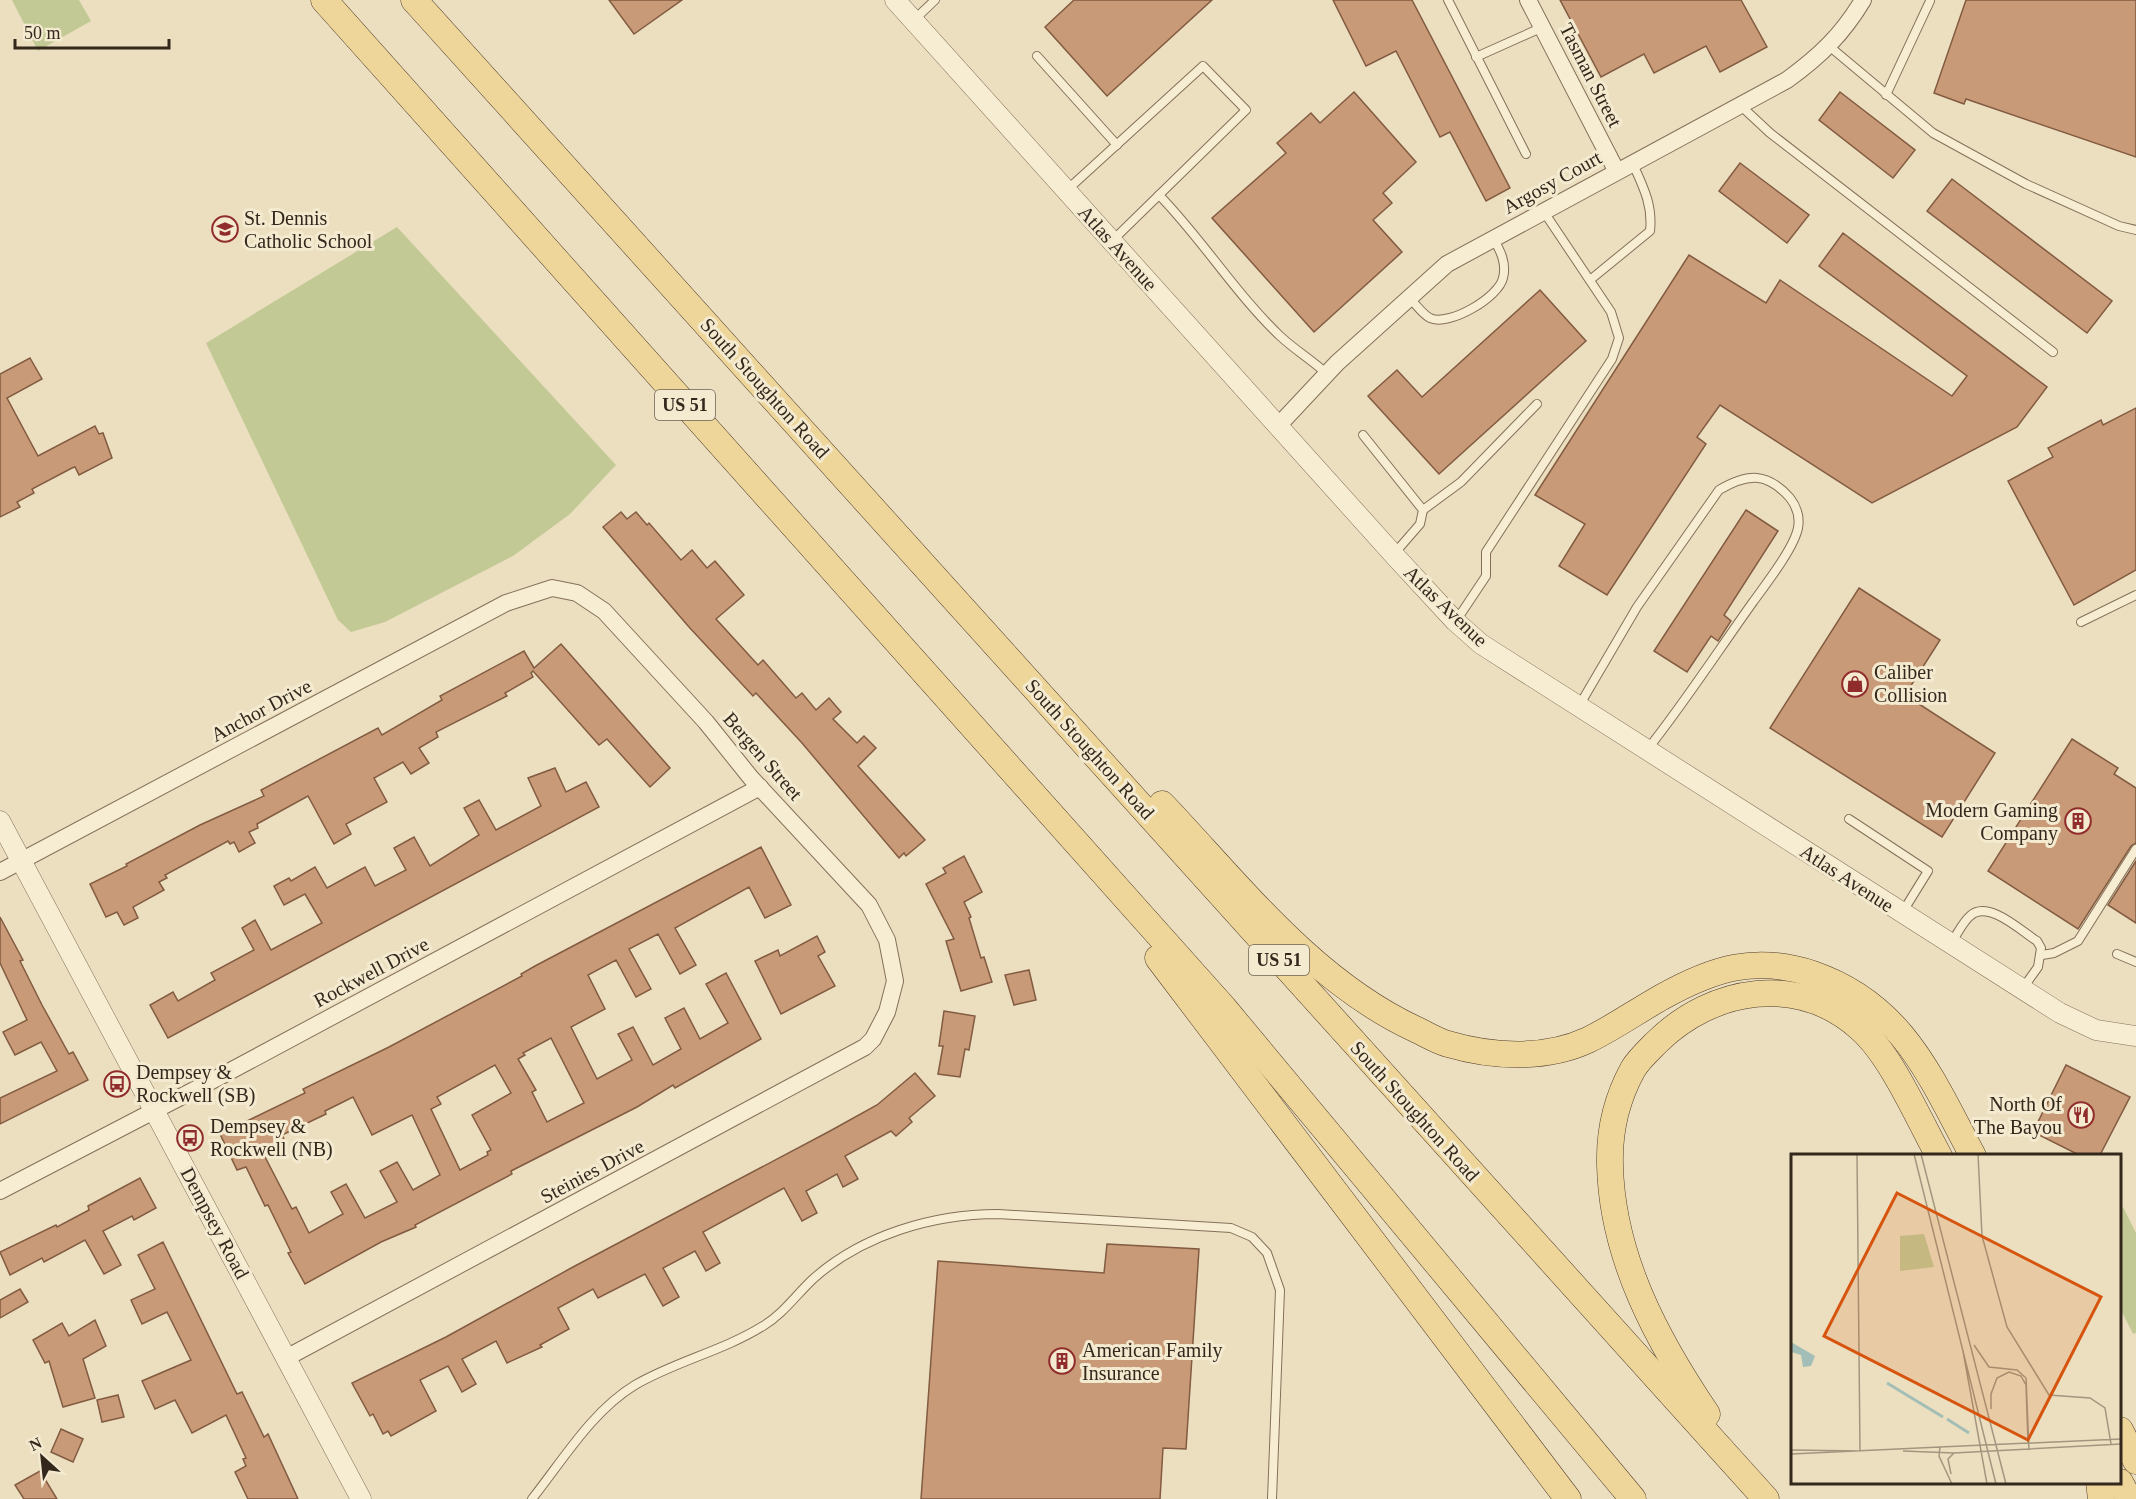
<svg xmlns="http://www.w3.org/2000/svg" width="2136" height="1499" viewBox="0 0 2136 1499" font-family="'Times New Roman',serif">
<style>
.green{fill:#c2c995}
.building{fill:#c89a78;stroke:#825b40;stroke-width:1.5;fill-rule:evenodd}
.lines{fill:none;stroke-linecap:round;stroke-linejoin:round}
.service-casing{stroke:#847059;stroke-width:10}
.minor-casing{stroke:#847059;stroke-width:18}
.tertiary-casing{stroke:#847059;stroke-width:21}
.primary-casing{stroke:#523f2d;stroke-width:27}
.service{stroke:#f7edd3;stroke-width:8}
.minor{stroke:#f7edd3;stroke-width:16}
.tertiary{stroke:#f7edd3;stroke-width:20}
.primary{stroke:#eed599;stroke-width:26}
.labels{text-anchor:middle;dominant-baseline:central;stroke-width:6;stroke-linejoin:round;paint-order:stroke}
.shield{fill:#f3ead0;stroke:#6d6253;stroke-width:1.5}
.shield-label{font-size:18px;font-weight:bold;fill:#34281d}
.street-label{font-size:20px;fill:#34281d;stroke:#f3ead0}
.poi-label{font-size:20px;fill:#34281d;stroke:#f3ead0;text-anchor:start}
.inset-river{fill:none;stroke:#a3beb6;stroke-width:3}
.inset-road{fill:none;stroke:#a2967f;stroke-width:1.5}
.view{fill:#d6540e;fill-opacity:0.15;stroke:#d6540e;stroke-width:3}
.inset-edge{fill:none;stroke:#34281d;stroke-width:3}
</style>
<rect width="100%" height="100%" fill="#ecdfc0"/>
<g class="green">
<polygon points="12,0 79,0 91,21 38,51"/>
<polygon points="397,227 616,465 570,514 513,556 385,622 351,632 338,620 206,343"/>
<polygon points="2123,1207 2136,1233 2136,1333 2133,1334 2120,1308 2120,1209"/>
</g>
<g class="building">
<polygon points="609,0 682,0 634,34"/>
<polygon points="1074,0 1212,0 1107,96 1045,27"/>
<polygon points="1333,0 1412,0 1510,188 1486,201 1450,132 1440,137 1396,51 1366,66"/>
<polygon points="1560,0 1741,0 1767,47 1720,72 1706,46 1654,73 1644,54 1601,77"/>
<polygon points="1966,0 2136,0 2136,157 1966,99 1964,104 1934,93"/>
<polygon points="1354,92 1416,162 1383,193 1392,203 1373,220 1402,252 1314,332 1212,218 1286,153 1277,143 1311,113 1320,123"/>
<polygon points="1840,92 1915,150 1893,178 1819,120"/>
<polygon points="1740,163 1809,215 1787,243 1719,191"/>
<polygon points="1952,179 2112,301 2087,333 1927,211"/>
<polygon points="1843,233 2047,387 2017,427 1872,503 1720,405 1697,437 1706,444 1607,595 1559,566 1585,524 1535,495 1689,255 1766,303 1780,280 1952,396 1967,376 1819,266"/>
<polygon points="1540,290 1586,341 1439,474 1368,396 1397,370 1422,397"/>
<polygon points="30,358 42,379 7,398 38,456 95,426 99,434 103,433 112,458 79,475 75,467 72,468 32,489 34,493 17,502 20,507 0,517 0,374"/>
<polygon points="2136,408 2136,570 2074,605 2008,481 2053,457 2048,448 2101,420 2103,425"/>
<polygon points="1746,510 1778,531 1724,615 1731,621 1718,641 1711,636 1687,672 1654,651"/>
<polygon points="621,512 627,519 636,512 647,525 649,523 681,560 692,550 707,568 715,561 744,595 716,619 758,665 763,660 796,698 802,693 816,710 829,698 841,712 833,719 857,743 864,736 876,748 858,766 925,840 906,856 904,853 899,858 802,743 756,693 753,696 689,627 603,527"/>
<polygon points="1859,588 1940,640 1905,695 1995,753 1942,837 1770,728"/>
<polygon points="561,644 670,768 650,787 607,739 599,745 533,671 531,673 533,677 505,693 507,696 436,732 438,737 419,748 429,763 411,774 403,762 374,778 387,802 346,824 351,834 334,844 308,796 257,824 258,828 249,832 255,843 239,852 234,842 230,844 228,841 165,875 167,878 159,882 164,890 133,907 138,918 124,925 117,912 106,917 90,884 127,866 126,864 200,825 264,796 261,790 378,728 382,735 442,700 440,696 524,651 534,668"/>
<polygon points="2072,739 2118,768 2114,774 2136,788 2136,843 2131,846 2078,929 1988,871"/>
<polygon points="555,768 566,792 586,782 599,807 168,1038 150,1005 173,992 178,1001 215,980 211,973 254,950 242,928 255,920 271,950 322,923 305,894 284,905 274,886 289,878 291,881 315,867 327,888 365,867 375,886 406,870 394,848 414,837 430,866 479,835 464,808 479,800 496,830 541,806 528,778"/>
<path d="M761 847 791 905 765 918 749 887 675 928 696 965 680 974 658 934 629 949 651 989 636 997 616 960 588 975 605 1009 571 1027 597 1079 632 1060 618 1034 633 1027 653 1065 681 1049 665 1018 684 1008 700 1039 728 1023 706 984 726 973 761 1039 675 1088 673 1085 637 1107 511 1171 512 1174 415 1225 416 1227 381 1242 305 1284 288 1253 291 1252 268 1205 265 1206 246 1167 237 1170 220 1134 305 1093 303 1089 389 1047 522 976 521 974 535 966ZM551 1038 584 1103 547 1122 532 1092 536 1090 518 1059 525 1055 523 1053ZM495 1065 511 1093 472 1115 491 1150 487 1152 488 1155 460 1170 431 1109 441 1104 437 1097ZM353 1097 372 1135 412 1115 440 1175 413 1190 397 1162 380 1171 397 1202 365 1218 346 1184 331 1192 343 1214 309 1233 296 1207 292 1209 263 1153 285 1141 282 1135 326 1114 325 1111Z"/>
<polygon points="964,856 982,892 964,902 971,917 969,918 981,958 984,957 992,982 961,991 946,941 954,939 926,884 946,873 943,868"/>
<polygon points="2136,861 2136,923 2108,905"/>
<polygon points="0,917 23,960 20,961 42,1005 69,1054 73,1052 88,1080 0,1124 0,1098 57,1071 41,1042 15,1055 3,1032 27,1020 0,963"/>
<polygon points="817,936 825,952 818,956 835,986 781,1014 755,961 778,950 780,956"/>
<polygon points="1029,970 1036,1000 1014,1005 1005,975"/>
<polygon points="944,1011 975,1016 969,1050 965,1049 960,1077 938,1074 943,1046 939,1046"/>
<polygon points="2066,1065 2130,1097 2100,1155 2079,1155 2033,1132"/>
<polygon points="915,1073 935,1096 909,1118 912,1122 896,1136 891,1131 845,1156 858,1179 843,1187 837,1174 806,1191 817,1213 802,1221 784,1188 703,1232 720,1263 706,1271 695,1251 663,1268 679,1297 663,1306 645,1274 598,1298 593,1289 558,1308 569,1329 540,1345 542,1347 507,1363 496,1341 462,1359 476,1384 462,1392 448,1366 420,1380 436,1411 391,1436 388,1431 383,1434 373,1414 370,1416 352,1383 446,1337 573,1267 830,1131 877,1105"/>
<polygon points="140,1178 156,1208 134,1220 132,1216 103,1231 121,1265 104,1274 85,1240 44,1262 42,1258 10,1275 0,1252 56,1225 57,1227 89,1210 88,1206"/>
<polygon points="163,1242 237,1394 242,1392 264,1437 268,1434 298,1499 248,1499 235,1472 246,1466 243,1459 246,1458 226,1415 192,1433 175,1400 155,1409 142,1381 191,1360 167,1312 142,1324 131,1300 155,1289 138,1255"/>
<polygon points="1107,1244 1199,1249 1186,1449 1163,1448 1160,1499 921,1499 938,1261 1104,1273"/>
<polygon points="20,1289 28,1302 0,1318 0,1300"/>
<polygon points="95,1320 106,1346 83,1359 95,1398 63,1407 49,1361 45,1363 33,1340 62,1323 69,1336"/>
<polygon points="118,1395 124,1417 102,1422 97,1400"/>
<polygon points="61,1429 83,1439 73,1462 51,1452"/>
<polygon points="40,1471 57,1499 24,1499 15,1485"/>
</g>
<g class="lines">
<g class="service-casing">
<g id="service">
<polyline points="1448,0 1526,154"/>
<polyline points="914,20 935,0"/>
<polyline points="1829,46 1933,133 2026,184 2119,226 2136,230"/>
<polyline points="1037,56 1117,145"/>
<polyline points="1476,57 1543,27"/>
<polyline points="1886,95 1930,1"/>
<polyline points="1740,105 1770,133 2053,352"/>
<polyline points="1067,190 1203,66 1246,110 1112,241"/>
<path d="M1159 195C1202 239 1235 293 1280 336 1295 350 1312 360 1327 374"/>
<path d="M1590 280 1650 231C1653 205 1643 186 1632 162"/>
<path d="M1410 299C1416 304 1423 315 1430 318 1449 327 1499 297 1503 278 1507 263 1500 250 1493 238"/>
<polyline points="1363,435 1423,510 1420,524 1394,554"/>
<polyline points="1423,510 1461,482 1537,404"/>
<polyline points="1456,621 1486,576 1486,552 1612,359 1619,338 1611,312 1544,212"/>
<polyline points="2081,622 2136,595"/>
<path d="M1579 706 1637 607 1719 490C1748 473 1767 472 1790 498 1797 507 1800 517 1798 528 1794 548 1766 584 1753 602 1718 651 1685 702 1647 750"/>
<polyline points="1849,819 1928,871 1902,913"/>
<path d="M1951 943C1957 935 1962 923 1970 916 1988 899 2021 931 2037 941L2041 948 2038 967 2023 988"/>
<polyline points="2117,954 2136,962"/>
<polyline points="2042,955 2054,953 2078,941 2136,849"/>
<path d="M532 1499C563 1460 592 1411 635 1385 676 1361 723 1351 763 1326 783 1314 796 1295 813 1279 862 1235 933 1214 998 1214L1231 1228 1252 1237 1267 1253 1280 1290 1272 1499"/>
</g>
</g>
<g class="minor-casing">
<g id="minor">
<polyline points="1528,0 1616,170"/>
<path d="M1278 426 1337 363 1447 264 1787 80C1820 56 1842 35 1863 0"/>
<polyline points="0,872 506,603 552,588 577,593 604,611 706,722 751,778 869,905 887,940 895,981 887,1012 873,1039 865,1047 286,1358"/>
<polyline points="0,1191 221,1076 760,787"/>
</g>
</g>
<g class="tertiary-casing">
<g id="tertiary">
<polyline points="895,0 1394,555 1455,621 1481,644 2060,1013 2096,1030 2136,1036"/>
<polyline points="0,821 361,1499"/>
</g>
</g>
<g class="primary-casing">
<g id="primary">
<polyline points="324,0 1224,1008 1633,1499"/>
<polyline points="414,0 1766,1499"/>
<path d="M1162 804C1239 885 1312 981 1415 1029 1426 1034 1437 1041 1448 1044 1492 1057 1545 1060 1588 1040 1613 1028 1637 1011 1662 997 1714 968 1756 955 1813 974 1903 1005 1931 1078 1973 1156"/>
<polyline points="1158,958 1568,1499"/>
<path d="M1707 1414C1657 1340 1612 1257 1610 1165 1609 1132 1617 1098 1633 1069 1639 1059 1649 1050 1657 1042 1713 987 1799 973 1861 1029 1892 1057 1918 1118 1939 1156"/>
<polyline points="2120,1430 2136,1461"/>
<polyline points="2099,1482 2101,1499"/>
<polyline points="2120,1482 2129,1499"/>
</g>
</g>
<use href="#service" class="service"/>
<use href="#minor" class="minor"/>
<use href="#tertiary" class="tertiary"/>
<use href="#primary" class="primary"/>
</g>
<defs>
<g id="school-ring" transform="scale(1.35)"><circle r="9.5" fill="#f3ead0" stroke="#902d2c" stroke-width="1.5"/><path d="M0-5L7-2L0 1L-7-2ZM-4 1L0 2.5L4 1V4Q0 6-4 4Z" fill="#902d2c"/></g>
<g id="shop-ring" transform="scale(1.35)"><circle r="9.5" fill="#f3ead0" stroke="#902d2c" stroke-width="1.5"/><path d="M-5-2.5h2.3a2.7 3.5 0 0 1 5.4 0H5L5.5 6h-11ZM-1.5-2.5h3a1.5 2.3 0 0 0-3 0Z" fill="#902d2c"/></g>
<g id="building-ring" transform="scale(1.35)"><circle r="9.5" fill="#f3ead0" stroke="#902d2c" stroke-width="1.5"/><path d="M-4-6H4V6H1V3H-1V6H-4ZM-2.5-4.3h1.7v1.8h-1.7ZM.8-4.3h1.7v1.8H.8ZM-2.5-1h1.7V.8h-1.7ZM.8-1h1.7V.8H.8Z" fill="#902d2c"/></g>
<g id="bus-ring" transform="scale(1.35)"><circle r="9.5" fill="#f3ead0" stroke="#902d2c" stroke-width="1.5"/><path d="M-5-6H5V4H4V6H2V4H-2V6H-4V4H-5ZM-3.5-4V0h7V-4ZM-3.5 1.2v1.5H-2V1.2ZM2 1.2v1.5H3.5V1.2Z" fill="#902d2c"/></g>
<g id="restaurant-ring" transform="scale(1.35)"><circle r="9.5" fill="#f3ead0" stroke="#902d2c" stroke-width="1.5"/><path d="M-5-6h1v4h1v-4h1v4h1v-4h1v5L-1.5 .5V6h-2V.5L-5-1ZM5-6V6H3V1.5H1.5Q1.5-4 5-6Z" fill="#902d2c"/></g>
</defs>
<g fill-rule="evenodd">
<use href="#school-ring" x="225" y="229"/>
<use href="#shop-ring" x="1855" y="684"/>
<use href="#building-ring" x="2078" y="821"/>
<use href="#bus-ring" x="117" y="1084"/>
<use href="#restaurant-ring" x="2081" y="1115"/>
<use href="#bus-ring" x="190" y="1138"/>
<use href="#building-ring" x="1062" y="1361"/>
</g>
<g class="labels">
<g class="shield">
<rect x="655" y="390" width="60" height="30" rx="4.5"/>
<rect x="1249" y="945" width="60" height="30" rx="4.5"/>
</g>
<g class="shield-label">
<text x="685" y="405">US 51</text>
<text x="1279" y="960">US 51</text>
</g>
<g class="street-label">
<text transform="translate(1591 75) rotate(63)">Tasman Street</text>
<text transform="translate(1552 182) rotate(-29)">Argosy Court</text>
<text transform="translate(1118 248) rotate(48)">Atlas Avenue</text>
<text transform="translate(765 388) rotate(48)">South Stoughton Road</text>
<text transform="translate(1446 606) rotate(44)">Atlas Avenue</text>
<text transform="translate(261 710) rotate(-28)">Anchor Drive</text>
<text transform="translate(1090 749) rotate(48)">South Stoughton Road</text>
<text transform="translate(763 756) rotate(49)">Bergen Street</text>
<text transform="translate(1847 878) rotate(33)">Atlas Avenue</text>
<text transform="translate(371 972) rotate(-28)">Rockwell Drive</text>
<text transform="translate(1415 1111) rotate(48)">South Stoughton Road</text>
<text transform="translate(592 1171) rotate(-28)">Steinies Drive</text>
<text transform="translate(215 1223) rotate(62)">Dempsey Road</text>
</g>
<g class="poi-label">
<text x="244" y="218">St. Dennis<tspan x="244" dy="23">Catholic School</tspan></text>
<text x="1874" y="672">Caliber<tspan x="1874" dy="23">Collision</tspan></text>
<text x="2058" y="810" text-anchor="end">Modern Gaming<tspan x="2058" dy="23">Company</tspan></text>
<text x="136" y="1072">Dempsey &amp;<tspan x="136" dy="23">Rockwell (SB)</tspan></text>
<text x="2062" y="1104" text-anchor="end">North Of<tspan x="2062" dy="23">The Bayou</tspan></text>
<text x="210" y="1126">Dempsey &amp;<tspan x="210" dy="23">Rockwell (NB)</tspan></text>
<text x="1082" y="1350">American Family<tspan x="1082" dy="23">Insurance</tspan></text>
</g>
</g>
<g transform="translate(1791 1154)">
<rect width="330" height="330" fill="#ecdfc0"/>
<path d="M133 80 143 113 109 117V82Z" fill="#c2c995"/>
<path d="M0 188 24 202 20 212 12 213 10 201 0 198Z" fill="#a3beb6"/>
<path class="inset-river" d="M96 229 152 263M156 265 178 279"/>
<path class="inset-road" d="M66 0 69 297M123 0 205 330M130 0 215 330M187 0 191 82 216 173 258 241 299 244 314 254 320 290M183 191 198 213 226 216 235 224 238 296M172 197 196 330M200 255V240L206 224 218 218 230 222 235 231 237 289M149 293 330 285M149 293 148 302 161 330M0 296 69 297M112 297 163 299M0 300 149 293M160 320 157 305 163 299 330 290"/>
<path class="view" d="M106 39 310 143 237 286 33 182Z"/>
<rect width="330" height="330" class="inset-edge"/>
</g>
<g transform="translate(42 1457) rotate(333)" stroke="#f3ead0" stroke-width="4.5" paint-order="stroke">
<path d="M0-4.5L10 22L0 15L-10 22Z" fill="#34281d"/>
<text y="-9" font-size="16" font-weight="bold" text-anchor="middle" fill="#34281d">N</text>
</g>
<path d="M15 39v9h154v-9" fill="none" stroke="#34281d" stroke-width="3"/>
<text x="24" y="39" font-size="18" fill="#34281d" stroke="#f3ead0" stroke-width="4.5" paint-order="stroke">50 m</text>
</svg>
